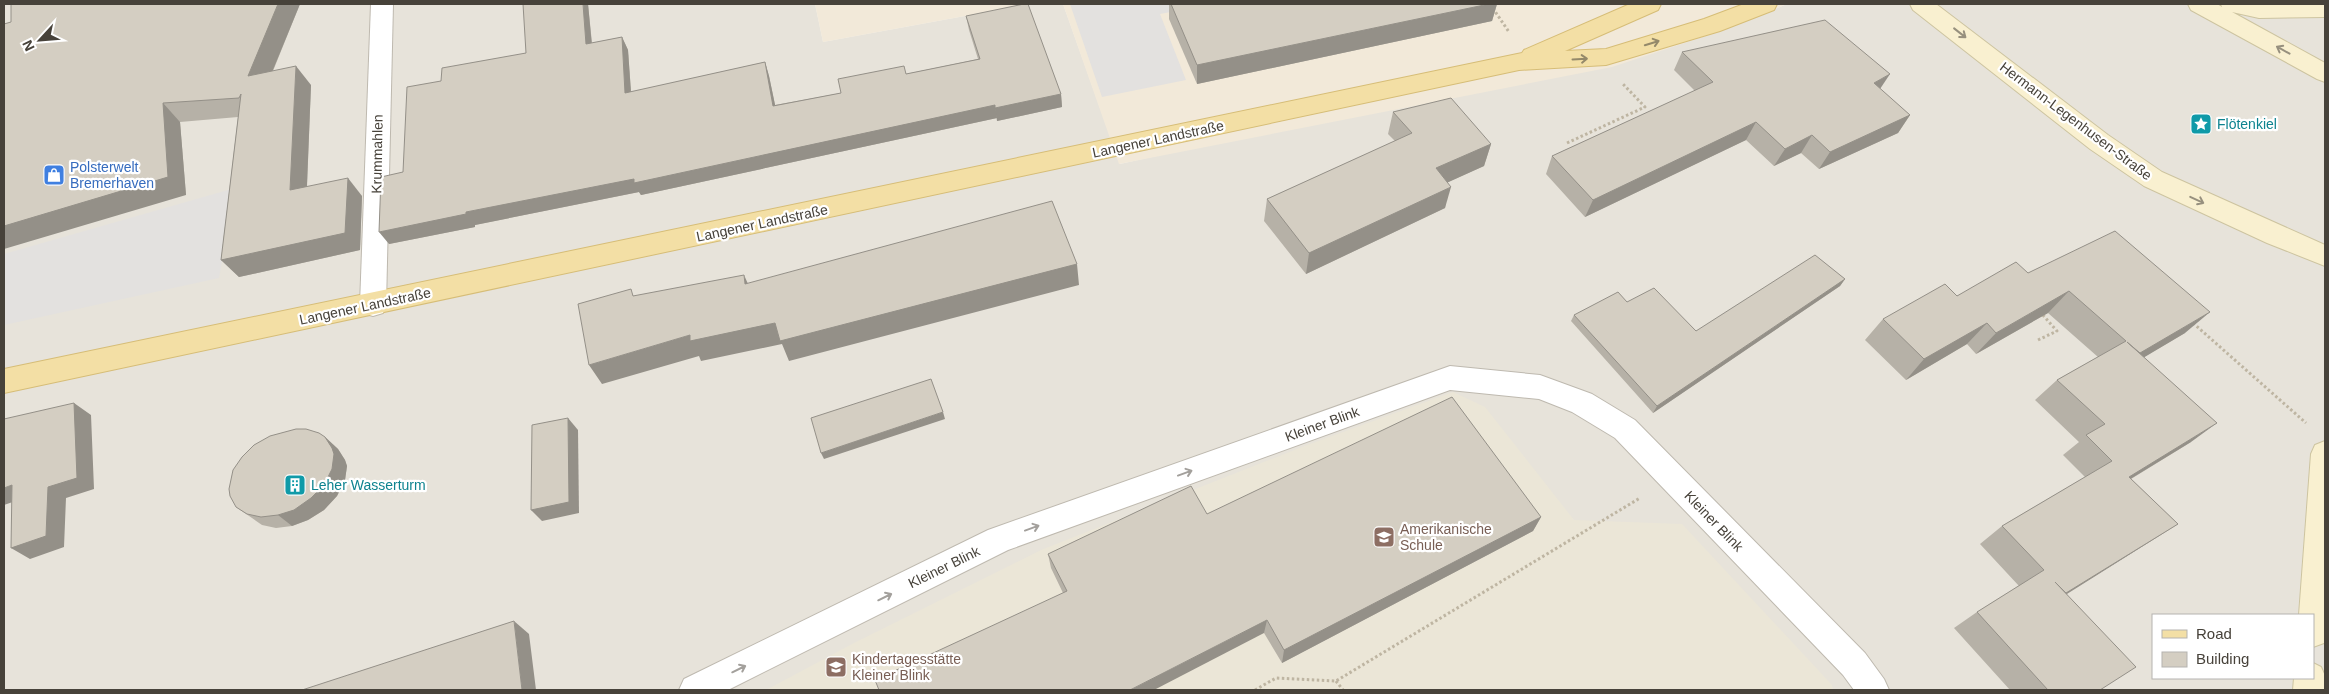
<svg xmlns="http://www.w3.org/2000/svg" width="2329" height="694" viewBox="0 0 2329 694" font-family="Helvetica,sans-serif">
<style>
.residential{fill:#e7e3da;fill-rule:evenodd}
.commercial{fill:#f2e9d9}
.education{fill:#ebe6d7}
.parking{fill:#e3e1df}
.lines{fill:none;stroke-linecap:round;stroke-linejoin:round}
.street-casing{stroke:#beb9af;stroke-width:2}
.secondary-casing{stroke:#cdc4a0;stroke-width:2}
.primary-casing{stroke:#d6bd77;stroke-width:2}
.path{stroke:#beb5a2;stroke-width:3;stroke-dasharray:2.5 2.5;stroke-linecap:butt}
.street{fill:#fff;fill-rule:evenodd}
.secondary{fill:#f9f0d0;fill-rule:evenodd}
.primary{fill:#f3dfa5;fill-rule:evenodd}
.wall{fill:#b6b1a7}
.shaded-wall{fill:#949088}
.building{fill:#d4cec2;stroke:#949088}
.oneway{stroke:#97907e}
.oneway2{stroke:#94896a}
.oneway3{stroke:#a3a09c}
.labels{text-anchor:middle;dominant-baseline:central;stroke-width:4.5;stroke-linejoin:round;paint-order:stroke}
.street-label{font-size:14px;fill:#47423a;stroke:#fff}
.culture-label{font-size:14px;fill:#0d838f;stroke:#fff;text-anchor:start}
.shop-label{font-size:14px;fill:#366cbe;stroke:#fff;text-anchor:start}
.education-label{font-size:14px;fill:#785e54;stroke:#fff;text-anchor:start}
</style>
<rect width="100%" height="100%" fill="#f4f1eb"/>
<path class="residential" d="M4 4H815L823 42 1030 4H1063L1120 164 1721 31 1787 4H2325V690H4ZM2153 615H2313V678H2153Z"/>
<g class="commercial">
<polygon points="815,4 1030,4 823,42"/>
<polygon points="1063,4 1787,4 1721,31 1612,67 1119,164"/>
</g>
<polygon class="education" points="1453,392 1485,407 1574,520 1682,524 1832,685 1833,690 766,690 854,643 1041,550 1302,447"/>
<g class="parking">
<polygon points="1070,4 1213,4 1160,14 1186,80 1102,97"/>
<polygon points="235,188 219,278 4,325 4,254"/>
</g>
<g class="lines">
<g class="street-casing">
<g id="street">
<polygon points="371,4 393,4 386,305 383,313 373,316 363,313 360,305"/>
<polygon points="1450,366 1540,375 1592,394 1635,420 1865,653 1884,679 1889,690 1854,690 1843,675 1615,438 1572,412 1539,399 1450,390 1008,550 728,690 679,690 684,679 988,530"/>
</g>
</g>
<g class="secondary-casing">
<g id="secondary">
<polygon points="1910,4 1936,4 2108,135 2162,172 2325,245 2325,266 2267,243 2144,186 2090,149 1913,10"/>
<polygon points="2188,4 2217,4 2222,7 2221,4 2325,4 2325,17 2259,18 2232,12 2325,63 2325,82 2317,79 2191,10"/>
<polygon points="2325,441 2325,640 2324,643 2313,647 2313,615 2299,615 2311,454 2315,445"/>
<polygon points="2313,663 2321,667 2325,676 2325,690 2293,690 2294,678 2313,678"/>
</g>
</g>
<g class="primary-casing">
<polygon id="primary" points="1630,4 1661,4 1658,10 1565,51 1606,49 1704,19 1744,4 1777,4 1774,10 1720,31 1606,65 1519,70 4,393 4,369 1522,53 1524,50"/>
</g>
<g class="path">
<polyline points="1490,4 1509,32"/>
<polyline points="1567,143 1645,107 1623,84"/>
<polyline points="2193,323 2306,423"/>
<polyline points="2038,340 2057,331 2042,314"/>
<polyline points="1336,681 1343,690"/>
<polyline points="1255,690 1276,678 1336,681 1640,498"/>
</g>
<use href="#street" class="street"/>
<use href="#secondary" class="secondary"/>
<use href="#primary" class="primary"/>
</g>
<g class="wall">
<polygon points="300,4 273,71 311,85 307,187 362,196 360,250 239,277 221,260 238,117 180,122 186,195 4,24"/>
<polygon points="588,4 592,43 622,37 628,50 631,92 765,62 769,76 775,105 841,93 906,74 978,59 969,30 966,16 1061,94 1062,107 997,121 997,118 641,195 639,192 475,225 475,227 389,244 403,172 441,81 526,53"/>
<polygon points="1169,4 1497,4 1492,21 1197,84 1169,19"/>
<polygon points="1682,52 1880,89 1910,115 1898,133 1819,169 1801,153 1774,166 1746,140 1585,217 1546,174 1552,156 1695,91 1674,70"/>
<polygon points="1393,112 1491,144 1484,166 1448,182 1445,208 1306,274 1264,221 1267,199 1395,141 1388,134"/>
<polygon points="2028,273 2185,333 2144,357 2191,442 2131,479 2178,524 2151,541 2067,594 2100,690 2010,690 1954,628 1977,612 2019,586 1980,544 2002,526 2085,477 2063,455 2079,442 2035,400 2057,380 2098,357 2048,313 1976,354 1967,344 1906,380 1865,340 1883,319"/>
<polygon points="1845,279 1840,286 1653,413 1571,321 1574,315 1627,302 1696,331"/>
<polygon points="325,437 338,449 345,460 347,466 345,480 337,496 324,510 308,520 292,526 276,528 262,525 236,507"/>
<polygon points="1207,514 1541,517 1533,531 1282,663 1264,633 1063,593 1051,568 1048,554"/>
</g>
<g class="shaded-wall">
<polygon points="278,4 300,4 263,94 248,76"/>
<polygon points="583,4 588,4 593,57 586,44"/>
<polygon points="1489,4 1497,4 1492,21 1197,84 1197,65"/>
<polygon points="622,37 628,50 632,107 625,93"/>
<polygon points="765,62 769,76 778,119 773,106"/>
<polygon points="296,66 311,85 306,208 290,190"/>
<polygon points="1890,74 1878,92 1874,83"/>
<polygon points="1061,94 1062,107 997,121 995,108"/>
<polygon points="163,103 180,122 186,195 4,249 4,226"/>
<polygon points="995,105 997,118 641,195 639,192 475,225 475,227 389,244 379,232 466,212"/>
<polygon points="1910,115 1898,133 1819,169 1830,152"/>
<polygon points="1756,122 1746,140 1585,217 1593,200"/>
<polygon points="1812,135 1801,153 1774,166 1785,149"/>
<polygon points="1491,144 1484,166 1431,190 1436,168"/>
<polygon points="348,178 362,196 360,250 239,277 221,260"/>
<polygon points="1451,187 1445,208 1306,274 1309,253"/>
<polygon points="1077,264 1079,285 789,361 782,344 701,361 699,356 602,384 589,365 690,335 775,323"/>
<polygon points="744,275 753,295 745,284"/>
<polygon points="1845,279 1840,286 1653,413 1657,406"/>
<polygon points="2069,291 2048,313 1976,354 1996,333"/>
<polygon points="2210,312 2185,333 2116,374 2140,353"/>
<polygon points="1987,323 1967,344 1906,380 1924,359"/>
<polygon points="74,403 91,415 94,489 66,498 64,547 30,559 11,548"/>
<polygon points="943,412 945,419 824,459 821,453"/>
<polygon points="568,418 578,430 579,513 542,521 531,510"/>
<polygon points="2217,423 2191,442 2104,495 2129,477"/>
<polygon points="325,437 338,449 345,460 347,466 345,480 337,496 324,510 308,520 292,526 278,515"/>
<polygon points="12,485 30,496 4,505 4,488"/>
<polygon points="1541,517 1533,531 1282,663 1284,650"/>
<polygon points="2178,524 2151,541 2041,610 2066,593"/>
<polygon points="1267,620 1264,633 1154,690 1130,690"/>
<polygon points="514,621 529,634 536,690 522,690"/>
</g>
<g class="building">
<polygon points="11,4 278,4 248,76 296,66 290,190 348,178 345,233 221,260 241,94 239,98 163,103 168,177 4,226 4,24 11,22"/>
<polygon points="523,4 583,4 586,44 622,37 625,93 765,62 773,106 841,93 838,79 904,66 906,74 980,59 966,16 1024,4 1028,4 1061,94 995,108 995,105 634,183 634,179 466,212 466,214 379,232 381,177 403,172 407,87 441,81 442,68 526,53"/>
<polygon points="1171,4 1489,4 1197,65"/>
<polygon points="1825,20 1890,74 1874,83 1910,115 1830,152 1812,135 1785,149 1756,122 1593,200 1552,156 1713,82 1682,52"/>
<polygon points="1451,98 1491,144 1436,168 1451,187 1309,253 1267,199 1412,133 1393,112"/>
<polygon points="1052,201 1077,264 780,341 775,323 690,341 690,335 589,365 578,304 631,289 633,296 744,275 745,284"/>
<polygon points="2115,231 2210,312 2140,353 2127,342 2217,423 2129,477 2178,524 2066,593 2055,582 2136,667 2100,690 2048,690 1977,612 2044,570 2002,526 2112,461 2086,435 2105,424 2057,380 2126,341 2069,291 1996,333 1987,323 1924,359 1883,319 1945,284 1957,296 2016,262 2028,273"/>
<polygon points="1815,255 1845,279 1657,406 1574,315 1618,292 1627,302 1654,288 1696,331"/>
<polygon points="931,379 943,412 821,453 811,418"/>
<polygon points="1452,397 1541,517 1284,650 1267,620 1130,690 879,690 875,680 1067,591 1048,554 1191,486 1207,514"/>
<polygon points="74,403 77,478 48,487 46,536 11,548 12,485 4,488 4,419"/>
<polygon points="568,418 569,502 531,510 532,425"/>
<polygon points="296,429 306,429 319,433 325,437 332,448 334,454 332,469 324,485 311,498 294,510 278,515 261,517 247,514 236,507 230,496 229,489 233,470 242,457 254,445 270,436"/>
<polygon points="514,621 522,690 302,690"/>
</g>
<defs><path id="oneway-shaft" d="M-6 0H5M1.5-3L5.5 0L1.5 3" fill="none" stroke-width="1.6" stroke-linecap="round" stroke-linejoin="round" transform="scale(1.25)"/></defs>
<g class="oneway">
<use href="#oneway-shaft" transform="translate(1960 33) rotate(38)"/>
<use href="#oneway-shaft" transform="translate(2283 50) rotate(-151)"/>
<use href="#oneway-shaft" transform="translate(2197 200) rotate(25)"/>
</g>
<g class="oneway2">
<use href="#oneway-shaft" transform="translate(1652 43) rotate(-17)"/>
<use href="#oneway-shaft" transform="translate(1580 59) rotate(-3)"/>
</g>
<g class="oneway3">
<use href="#oneway-shaft" transform="translate(1185 473) rotate(-20)"/>
<use href="#oneway-shaft" transform="translate(1032 528) rotate(-20)"/>
<use href="#oneway-shaft" transform="translate(885 597) rotate(-26)"/>
<use href="#oneway-shaft" transform="translate(739 669) rotate(-26)"/>
</g>
<defs>
<g id="sight-square" transform="scale(1.125)"><rect x="-9" y="-9" width="18" height="18" rx="4" fill="#0f9aa8" stroke="#fff"/><path d="M0-6L1.8-2.2L6-1.7L2.9 1.2L3.7 5.4L0 3.3L-3.7 5.4L-2.9 1.2L-6-1.7L-1.8-2.2Z" fill="#fff"/></g>
<g id="shop-square" transform="scale(1.125)"><rect x="-9" y="-9" width="18" height="18" rx="4" fill="#3f7fe0" stroke="#fff"/><path d="M-5-2.5h2.3a2.7 3.5 0 0 1 5.4 0H5L5.5 6h-11ZM-1.5-2.5h3a1.5 2.3 0 0 0-3 0Z" fill="#fff"/></g>
<g id="building-square" transform="scale(1.125)"><rect x="-9" y="-9" width="18" height="18" rx="4" fill="#0f9aa8" stroke="#fff"/><path d="M-4-6H4V6H1V3H-1V6H-4ZM-2.5-4.3h1.7v1.8h-1.7ZM.8-4.3h1.7v1.8H.8ZM-2.5-1h1.7V.8h-1.7ZM.8-1h1.7V.8H.8Z" fill="#fff"/></g>
<g id="school-square" transform="scale(1.125)"><rect x="-9" y="-9" width="18" height="18" rx="4" fill="#8d6e63" stroke="#fff"/><path d="M0-5L7-2L0 1L-7-2ZM-4 1L0 2.5L4 1V4Q0 6-4 4Z" fill="#fff"/></g>
</defs>
<g fill-rule="evenodd">
<use href="#sight-square" x="2201" y="124"/>
<use href="#shop-square" x="54" y="175"/>
<use href="#building-square" x="295" y="485"/>
<use href="#school-square" x="1384" y="537"/>
<use href="#school-square" x="836" y="667"/>
</g>
<g class="labels">
<g class="street-label">
<text transform="translate(2076 121) rotate(37)">Hermann-Legenhusen-Straße</text>
<text transform="translate(1158 139) rotate(-12)">Langener Landstraße</text>
<text transform="translate(377 154) rotate(-89)">Krummahlen</text>
<text transform="translate(762 223) rotate(-12)">Langener Landstraße</text>
<text transform="translate(365 306) rotate(-12)">Langener Landstraße</text>
<text transform="translate(1322 424) rotate(-20)">Kleiner Blink</text>
<text transform="translate(1714 521) rotate(46)">Kleiner Blink</text>
<text transform="translate(944 567) rotate(-26)">Kleiner Blink</text>
</g>
<g class="culture-label">
<text x="2217" y="124">Flötenkiel</text>
<text x="311" y="485">Leher Wasserturm</text>
</g>
<g class="shop-label">
<text x="70" y="167">Polsterwelt<tspan x="70" dy="16">Bremerhaven</tspan></text>
</g>
<g class="education-label">
<text x="1400" y="529">Amerikanische<tspan x="1400" dy="16">Schule</tspan></text>
<text x="852" y="659">Kindertagesstätte<tspan x="852" dy="16">Kleiner Blink</tspan></text>
</g>
</g>
<rect width="2329" height="694" fill="none" stroke="#47423a" stroke-width="10"/>
<rect x="2152" y="614" width="162" height="65" fill="#ffffff" stroke="#b5b3b0"/>
<rect x="2162" y="630" width="25" height="8" fill="#f3dfa5" stroke="#b5b3b0"/>
<text x="2196" y="639" font-size="15" fill="#47423a">Road</text>
<rect x="2162" y="652" width="25" height="15" fill="#d4cec2" stroke="#b5b3b0"/>
<text x="2196" y="664" font-size="15" fill="#47423a">Building</text>
<g transform="translate(40 40) rotate(244)" stroke="#ffffff" stroke-width="4" paint-order="stroke">
<path d="M0-4L9 19L0 12L-9 19Z" fill="#47423a"/>
<text y="-8" font-size="14" font-weight="bold" text-anchor="middle" fill="#47423a">N</text>
</g>
</svg>
